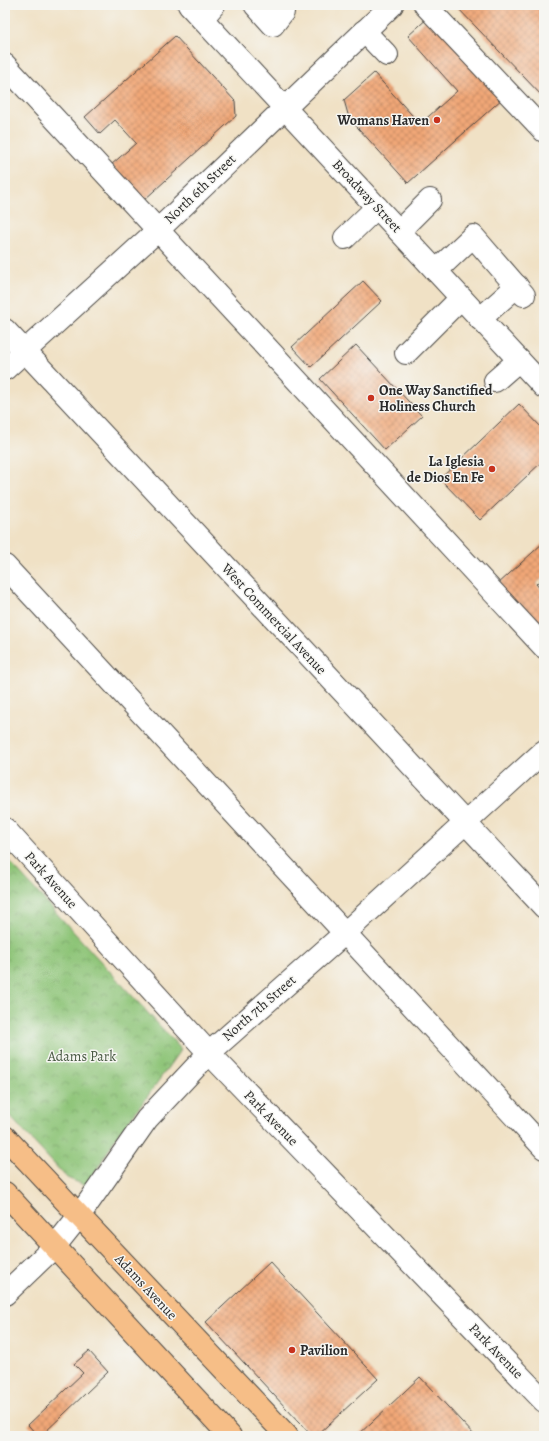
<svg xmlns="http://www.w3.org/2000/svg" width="549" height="1441" viewBox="0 0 549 1441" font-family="Alegreya,serif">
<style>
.park{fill:url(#park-crowns);stroke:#5c7851}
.building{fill:url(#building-cross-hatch)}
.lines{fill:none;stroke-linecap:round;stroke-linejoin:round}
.minor-casing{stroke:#494642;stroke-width:24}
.major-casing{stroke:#494642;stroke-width:24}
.minor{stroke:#fff;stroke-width:22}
.major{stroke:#f6be87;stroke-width:22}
.poi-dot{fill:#c8321e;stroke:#f6f6f2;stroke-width:1.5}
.labels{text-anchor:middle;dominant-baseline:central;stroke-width:3;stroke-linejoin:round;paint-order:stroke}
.poi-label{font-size:14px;font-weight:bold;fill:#2b2b2b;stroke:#f6f6f2;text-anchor:end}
.street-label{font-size:14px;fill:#2b2b2b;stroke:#f6f6f2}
.park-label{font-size:14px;fill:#485942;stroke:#f6f6f2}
</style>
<defs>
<pattern id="park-crowns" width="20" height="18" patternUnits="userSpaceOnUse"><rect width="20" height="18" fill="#8dc477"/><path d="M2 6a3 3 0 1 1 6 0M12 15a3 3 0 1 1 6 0" fill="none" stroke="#739f62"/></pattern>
<pattern id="building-cross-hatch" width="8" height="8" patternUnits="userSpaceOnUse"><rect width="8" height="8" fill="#f1a777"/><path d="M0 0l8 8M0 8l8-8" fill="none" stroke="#c38862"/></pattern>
</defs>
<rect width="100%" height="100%" fill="#f6f6f2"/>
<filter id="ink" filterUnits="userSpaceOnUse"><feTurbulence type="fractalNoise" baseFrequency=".025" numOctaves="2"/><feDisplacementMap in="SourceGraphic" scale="8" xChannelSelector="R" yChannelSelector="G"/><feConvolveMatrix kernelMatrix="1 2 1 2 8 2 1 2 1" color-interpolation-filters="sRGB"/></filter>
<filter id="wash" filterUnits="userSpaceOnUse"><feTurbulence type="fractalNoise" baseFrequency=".012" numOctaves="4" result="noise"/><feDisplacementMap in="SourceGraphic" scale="16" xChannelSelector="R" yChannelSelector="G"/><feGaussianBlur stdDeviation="0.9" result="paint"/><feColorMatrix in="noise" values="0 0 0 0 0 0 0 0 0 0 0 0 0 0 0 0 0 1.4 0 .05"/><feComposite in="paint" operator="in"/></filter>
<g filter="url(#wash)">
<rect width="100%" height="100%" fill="#f0e1c5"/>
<polygon class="park" points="5,857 181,1049 142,1104 118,1134 87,1186 67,1178 5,1111"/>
<g id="blocks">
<g class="building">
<polygon points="455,5 544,5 544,98"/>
<polygon points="430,16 503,98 408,183 349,118 344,100 374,73 420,124 457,91 408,36"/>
<polygon points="175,36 235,101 236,116 143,201 111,165 136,143 115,120 100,134 85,117"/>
<polygon points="363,281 382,301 311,367 292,347"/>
<polygon points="356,345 422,416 385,450 320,379"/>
<polygon points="519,404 544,430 544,460 480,520 440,479"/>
<polygon points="544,542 544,577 536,584 544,593 544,637 497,585"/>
<polygon points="270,1262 378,1379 316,1436 312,1436 206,1322"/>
<polygon points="89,1351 108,1372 41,1436 38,1436 28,1425 83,1373 74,1364"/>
<polygon points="420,1377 475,1436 357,1436"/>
</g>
</g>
</g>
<g filter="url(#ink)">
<use href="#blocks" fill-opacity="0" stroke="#494642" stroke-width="1"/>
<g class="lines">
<g class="minor-casing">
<g id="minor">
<polyline points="189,5 544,387"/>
<polyline points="255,5 273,25 283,12"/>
<polyline points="425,5 544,131"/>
<polyline points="202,19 214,5"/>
<polyline points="364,31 387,55"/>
<polyline points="5,65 544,647"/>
<polyline points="399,231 430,200"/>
<polyline points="345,238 377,207"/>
<polyline points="436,271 473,236 524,295"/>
<polyline points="480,319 517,286"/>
<polyline points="5,330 544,907"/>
<polyline points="406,353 461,298"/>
<polyline points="5,369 158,230 392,5"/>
<polyline points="495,381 519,360"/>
<polyline points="5,566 544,1148"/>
<polyline points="5,829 209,1053 544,1401"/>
<polyline points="5,1294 55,1246 79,1216 147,1119 209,1053 346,932 544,751"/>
</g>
</g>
<g class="major-casing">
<g id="major">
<polyline points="5,1137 287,1436"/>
<polyline points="5,1193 230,1436"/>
</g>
</g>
<use href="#minor" class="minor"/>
<use href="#major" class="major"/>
</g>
</g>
<g class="poi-dot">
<circle cx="437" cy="120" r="4"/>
<circle cx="371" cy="398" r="4"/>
<circle cx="492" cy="469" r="4"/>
<circle cx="292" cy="1350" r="4"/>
</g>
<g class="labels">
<g class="poi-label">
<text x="429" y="120">Womans Haven</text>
<text x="379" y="390" text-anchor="start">One Way Sanctified<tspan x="379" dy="16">Holiness Church</tspan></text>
<text x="484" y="461">La Iglesia<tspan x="484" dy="16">de Dios En Fe</tspan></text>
<text x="300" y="1350" text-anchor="start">Pavilion</text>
</g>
<g class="street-label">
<text transform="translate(200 189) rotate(-44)">North 6th Street</text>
<text transform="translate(367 196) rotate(47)">Broadway Street</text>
<text transform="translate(274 619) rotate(47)">West Commercial Avenue</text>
<text transform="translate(51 880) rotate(48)">Park Avenue</text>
<text transform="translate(259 1008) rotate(-41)">North 7th Street</text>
<text transform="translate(271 1118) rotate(46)">Park Avenue</text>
<text transform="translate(146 1287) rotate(47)">Adams Avenue</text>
<text transform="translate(496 1351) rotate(46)">Park Avenue</text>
</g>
<g class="park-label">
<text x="82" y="1056">Adams Park</text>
</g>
</g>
<rect width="549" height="1441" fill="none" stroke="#f6f6f2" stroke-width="20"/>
</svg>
